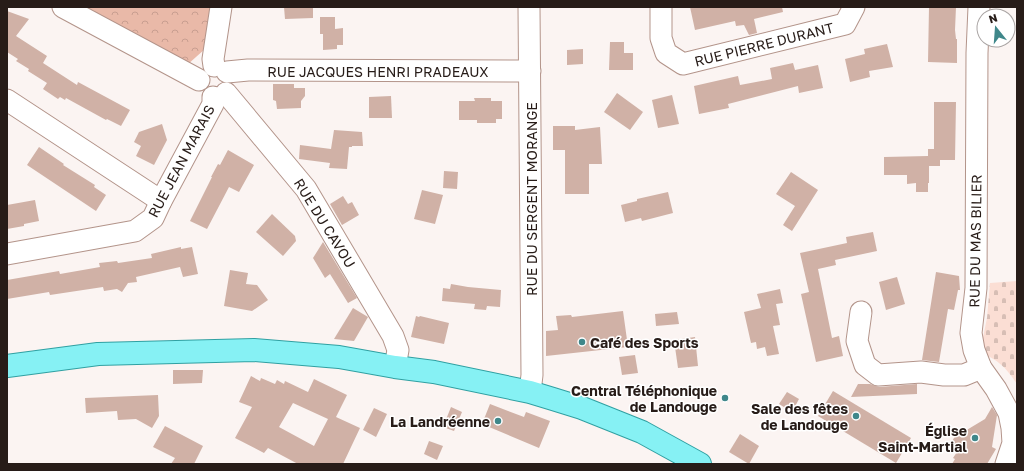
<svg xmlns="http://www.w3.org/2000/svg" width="1024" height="471" viewBox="0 0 1024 471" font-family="'Golos Text',sans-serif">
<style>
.forest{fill:url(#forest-crowns)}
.cemetery{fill:url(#cemetery-stones)}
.building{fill:#d0b1a6;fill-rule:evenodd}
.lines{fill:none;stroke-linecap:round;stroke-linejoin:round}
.minor-casing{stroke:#b3948a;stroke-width:23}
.major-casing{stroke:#30a0a2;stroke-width:24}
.minor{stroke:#fff;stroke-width:21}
.major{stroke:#86f1f4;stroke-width:22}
.poi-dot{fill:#3f878a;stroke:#fff;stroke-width:1.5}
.labels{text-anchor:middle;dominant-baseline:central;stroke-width:3;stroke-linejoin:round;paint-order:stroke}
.street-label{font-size:14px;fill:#271c18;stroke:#fff}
.poi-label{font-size:14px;font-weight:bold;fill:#271c18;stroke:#fff;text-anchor:end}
</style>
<defs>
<pattern id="forest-crowns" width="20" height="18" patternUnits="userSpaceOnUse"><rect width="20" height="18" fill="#e9b9a8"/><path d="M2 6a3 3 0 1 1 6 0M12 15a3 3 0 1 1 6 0" fill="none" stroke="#c89e90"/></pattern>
<pattern id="cemetery-stones" width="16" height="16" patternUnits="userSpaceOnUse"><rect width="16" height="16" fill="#fbded4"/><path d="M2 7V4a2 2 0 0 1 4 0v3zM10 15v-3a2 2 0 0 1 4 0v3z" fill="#d7beb5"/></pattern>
</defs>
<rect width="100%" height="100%" fill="#fbf4f2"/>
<polygon class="forest" points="81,7 212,7 205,49 187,65"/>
<path class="cemetery" d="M1017 281V384C1005 366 999 361 980 352L987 318 990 283Z"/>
<g class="building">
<polygon points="284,7 313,7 313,18 285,19"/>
<polygon points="690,7 782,7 783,12 754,19 757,33 749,35 744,25 736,26 735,21 695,30"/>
<polygon points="929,7 956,7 955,30 956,39 957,39 957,63 928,62"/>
<polygon points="7,11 29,19 16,36 47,56 43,63 77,85 78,82 130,110 121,126 107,119 106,120 66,98 65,100 60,97 58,99 43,89 47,83 28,71 29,69 16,61 18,59 7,52"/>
<polygon points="320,17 335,17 335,29 343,28 343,45 337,45 337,49 323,50 323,34 320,34"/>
<polygon points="610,42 624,42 624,53 633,53 633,70 609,70"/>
<polygon points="887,44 893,67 869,71 870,77 850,82 845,59 865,54 864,49"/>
<polygon points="583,49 583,64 567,65 567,50"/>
<polygon points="793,63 795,70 818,65 823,88 799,93 798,86 728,104 729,108 699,114 694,86 738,76 740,85 772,79 770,68"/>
<polygon points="273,84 294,84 294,88 305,88 305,96 301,101 301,108 277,109 276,101 273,100"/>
<polygon points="617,93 643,112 630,130 604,112"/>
<polygon points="672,95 679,124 658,128 652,100"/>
<polygon points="391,96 392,118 369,118 369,97"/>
<polygon points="474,98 491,98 491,101 502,101 502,119 496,119 496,123 477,123 477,120 459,120 459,101 475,101"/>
<polygon points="934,102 956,102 955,160 940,160 940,166 929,166 929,183 928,183 928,192 916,192 916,183 907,184 907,175 884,175 884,157 928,156 928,149 934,149"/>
<polygon points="162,124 167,140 154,165 136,156 141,146 134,142 139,132"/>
<polygon points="553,126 575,126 575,130 600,127 602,164 589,164 589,194 565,194 565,150 553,150"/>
<polygon points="334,130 362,132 363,146 352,146 352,147 349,147 347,169 329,168 330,163 299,159 300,145 331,149"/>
<polygon points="39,147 64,164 63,165 95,185 94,187 106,195 96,211 27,165"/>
<polygon points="228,150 254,165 239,192 229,187 207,229 190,221 212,177 211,177 218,164 220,165"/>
<polygon points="444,171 458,172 457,189 443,188"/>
<polygon points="791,172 818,190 792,231 783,225 795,206 776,194"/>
<polygon points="422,190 443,195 435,224 414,219"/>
<polygon points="668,192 673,213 642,221 641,218 625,222 621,205 637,201 637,199"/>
<polygon points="343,196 348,204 352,202 359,215 342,225 330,204"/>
<polygon points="35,200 39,221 24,224 24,226 7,229 7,205"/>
<polygon points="272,214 295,236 296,241 283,256 256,232"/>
<polygon points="873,232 877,251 835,260 836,265 818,269 832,338 839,336 843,356 816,362 801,294 809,292 800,253 847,243 846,237"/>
<polygon points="323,242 357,298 348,303 330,274 325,278 313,258"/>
<polygon points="181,247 181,249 192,247 198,274 183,277 180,267 136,277 137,282 128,283 122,292 117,289 104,291 103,287 50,295 49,292 7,299 7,280 59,271 60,274 100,267 99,263 117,261 118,263 152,258 151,254"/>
<polygon points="230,270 248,273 246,284 257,285 268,300 252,311 224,306"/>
<polygon points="936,272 959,276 960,290 958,290 954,310 948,309 939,362 922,360"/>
<polygon points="897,277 905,304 886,310 879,282"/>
<polygon points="451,284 468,287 501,290 500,307 487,306 486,310 474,309 475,304 442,301 443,288 450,289"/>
<polygon points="780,289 783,303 776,304 780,325 773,326 779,354 767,356 765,347 757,349 756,342 751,343 744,312 761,308 757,294"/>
<polygon points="353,308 368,317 354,341 334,339"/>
<polygon points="623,311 628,347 546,356 546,331 558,330 556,316 571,315 572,317"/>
<polygon points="677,312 679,324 656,326 655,314"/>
<polygon points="416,316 419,317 420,316 449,323 444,344 411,337"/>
<polygon points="695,337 698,366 678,368 674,340"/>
<polygon points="635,355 638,373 622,375 619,357"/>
<polygon points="173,370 203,370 202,383 173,384"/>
<path d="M251 376 260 381 261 378 275 384 277 380 284 384 285 381 308 392 314 379 347 395 336 417 360 428 343 464H298L268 448 264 453 235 438 252 407 239 402ZM293 403 328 419 314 446 279 427Z"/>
<polygon points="858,384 870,384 879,387 917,384 917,394 851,397"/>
<polygon points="833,391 911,438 896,463 818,416"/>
<polygon points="787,392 799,399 792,412 779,404"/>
<polygon points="158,395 159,416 152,428 136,419 118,420 117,411 86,413 85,398"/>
<polygon points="490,404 524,417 526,412 550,421 539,448 482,424"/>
<polygon points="451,407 462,412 454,431 443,427"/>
<polygon points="992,407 997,415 992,447 996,449 987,464 952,464 955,459 953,458 957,452 951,448 952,446 950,445 959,429 961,431 962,429 965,431 985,419"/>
<polygon points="374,408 387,414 376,437 363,430"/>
<polygon points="165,426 203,446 194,464 171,464 175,458 153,447"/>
<polygon points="740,434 759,446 749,464 729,452"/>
<polygon points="429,441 443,446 437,460 424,454"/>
</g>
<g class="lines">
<g class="minor-casing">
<g id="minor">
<polyline points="63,7 199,80"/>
<polyline points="529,7 532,375 530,392"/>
<polyline points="661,7 661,38 666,53 683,64 845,24 854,7"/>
<polyline points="979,7 977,53 976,288 971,333 974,350 981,368 996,389 1009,413 1012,428 1013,443 1006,464"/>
<polyline points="214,66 213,59 221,7"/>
<polyline points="227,72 248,70 530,71"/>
<polyline points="226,93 306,189 393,336 398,350 395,367"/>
<polyline points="7,100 161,201"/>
<polyline points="7,254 135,231 153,218 161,201 213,104 213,97"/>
<polyline points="861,312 857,341 865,365 878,375 921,372 944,375 964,375 981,368"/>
</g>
</g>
<g class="major-casing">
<polyline id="major" points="7,366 98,354 254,350 339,357 395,367 434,372 530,392 553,399 582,408 642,432 700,464"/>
</g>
<use href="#minor" class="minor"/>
<use href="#major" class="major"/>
</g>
<g class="poi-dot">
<circle cx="582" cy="342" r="4"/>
<circle cx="725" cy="398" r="4"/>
<circle cx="856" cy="416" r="4"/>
<circle cx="498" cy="421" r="4"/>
<circle cx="975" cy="438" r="4"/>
</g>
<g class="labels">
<g class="street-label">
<text transform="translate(764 44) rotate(-14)">RUE PIERRE DURANT</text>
<text x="378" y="71">RUE JACQUES HENRI PRADEAUX</text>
<text transform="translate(181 161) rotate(-62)">RUE JEAN MARAIS</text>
<text transform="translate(531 199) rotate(-90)">RUE DU SERGENT MORANGE</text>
<text transform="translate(325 223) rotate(58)">RUE DU CAVOU</text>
<text transform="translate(975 241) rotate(-89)">RUE DU MAS BILIER</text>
</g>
<g class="poi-label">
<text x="590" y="342" text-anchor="start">Café des Sports</text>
<text x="717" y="390">Central Téléphonique<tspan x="717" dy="16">de Landouge</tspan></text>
<text x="848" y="408">Sale des fêtes<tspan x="848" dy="16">de Landouge</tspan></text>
<text x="490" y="421">La Landréenne</text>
<text x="967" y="430">Église<tspan x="967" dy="16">Saint-Martial</tspan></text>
</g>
</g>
<rect width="1024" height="471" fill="none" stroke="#271c18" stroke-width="16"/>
<g transform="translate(996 28) rotate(343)"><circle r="19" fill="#ffffff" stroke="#a9a4a3"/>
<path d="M0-3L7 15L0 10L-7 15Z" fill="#3f878a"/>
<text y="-6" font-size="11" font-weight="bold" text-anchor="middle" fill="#271c18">N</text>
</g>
</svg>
